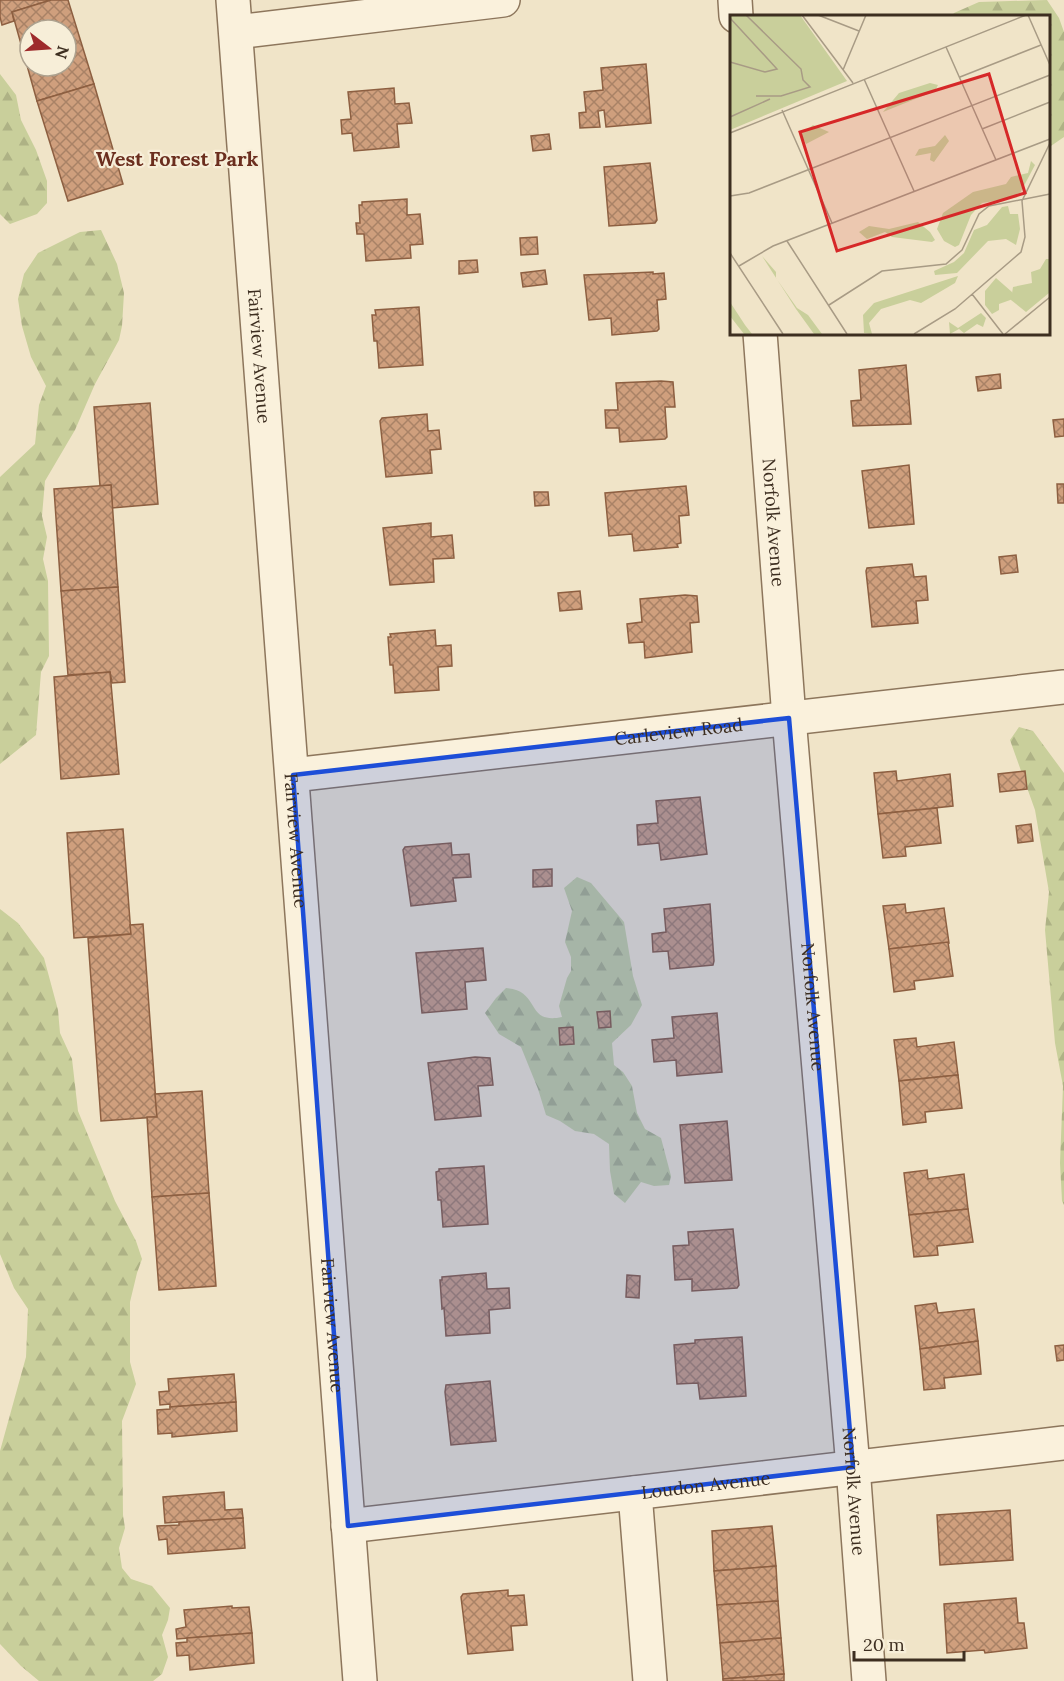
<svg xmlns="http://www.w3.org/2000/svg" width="1064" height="1681" viewBox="0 0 1064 1681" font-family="Lora,serif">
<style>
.forest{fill:url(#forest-firs)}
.building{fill:url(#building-cross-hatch);stroke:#8d5f41;stroke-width:1.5;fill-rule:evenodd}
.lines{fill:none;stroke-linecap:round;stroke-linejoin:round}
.minor-casing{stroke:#8d765c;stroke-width:36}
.minor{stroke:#faf1dc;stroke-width:33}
.marked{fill:#1d4ed8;fill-opacity:0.2;stroke:#1d4ed8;stroke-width:4.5;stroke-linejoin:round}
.labels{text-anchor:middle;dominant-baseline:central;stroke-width:4.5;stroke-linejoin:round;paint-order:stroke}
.street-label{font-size:18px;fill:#3d2e20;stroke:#f7eed8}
.neighbourhood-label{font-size:20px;font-weight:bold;fill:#6b2e1e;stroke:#f7eed8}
.inset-road{fill:none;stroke:#a89b85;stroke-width:1.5}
.view{fill:#d62828;fill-opacity:0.15;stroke:#d62828;stroke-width:3}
.inset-edge{fill:none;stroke:#3d2e20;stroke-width:3}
</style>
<defs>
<pattern id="forest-firs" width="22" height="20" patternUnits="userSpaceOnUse" patternTransform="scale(1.5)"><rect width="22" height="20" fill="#c9cf9b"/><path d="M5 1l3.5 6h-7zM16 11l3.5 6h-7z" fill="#aeb285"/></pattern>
<pattern id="building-cross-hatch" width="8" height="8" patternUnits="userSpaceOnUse" patternTransform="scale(1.5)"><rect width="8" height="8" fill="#cf9f7d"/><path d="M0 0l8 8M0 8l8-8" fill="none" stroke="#a98266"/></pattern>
</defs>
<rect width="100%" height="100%" fill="#f0e4c8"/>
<g class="forest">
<polygon points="1047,0 1059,18 1064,32 1064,137 1048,148 1048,16 952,16 954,13 979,2"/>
<polygon points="0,74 16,95 21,120 36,150 47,181 47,203 37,214 10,224 0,214"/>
<polygon points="101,230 117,264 124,293 122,326 119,340 95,384 75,430 45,481 42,516 47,537 43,559 48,581 49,656 41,672 36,735 0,764 0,477 35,444 39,405 46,386 31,357 22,326 18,299 24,274 38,253 80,232"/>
<polygon points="1019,727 1033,731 1064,773 1064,1205 1062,1201 1060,1163 1063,1086 1055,1043 1045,930 1049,892 1035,810 1010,740"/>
<path d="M577 877 591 883 624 922 633 976 642 1005 631 1025 612 1043 614 1065 623 1072 632 1086 637 1113 645 1129 661 1138 671 1176 669 1185 654 1186 641 1182 625 1203 614 1194 610 1171 609 1144 594 1134 575 1131 560 1121 546 1115 538 1089 521 1047 499 1034 485 1013 496 998 506 988C541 990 525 1025 562 1017L559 1006 567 978 571 971V957L565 942 572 911 564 888Z"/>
<polygon points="0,909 18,923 44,958 58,1010 60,1033 72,1059 78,1111 115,1201 136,1241 142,1259 137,1273 130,1302 130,1362 136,1384 122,1421 123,1515 125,1528 119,1548 122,1568 131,1579 152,1586 170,1608 168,1620 162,1635 168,1657 162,1674 153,1681 39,1681 21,1666 0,1644 0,1451 26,1357 28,1309 14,1288 0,1254"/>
</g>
<g class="building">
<polygon points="0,0 51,0 12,12 14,21 2,25 0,17"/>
<path d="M51 0H68L94 84 37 101 12 12ZM30 30H66V66H30Z"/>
<polygon points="646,64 651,123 606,127 604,110 598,111 600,127 580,128 579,113 586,112 584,92 603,90 601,68"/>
<polygon points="94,84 123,184 68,201 37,101"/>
<polygon points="394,88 395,104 409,103 412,123 397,124 399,147 354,151 352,133 342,134 341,120 351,119 348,92"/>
<polygon points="549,134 551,149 533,151 531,136"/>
<polygon points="650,163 657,220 655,223 609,226 604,167"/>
<polygon points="407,199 407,215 420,214 423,244 410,245 411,258 366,261 364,234 357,234 356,223 360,223 359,205 362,205 362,202"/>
<polygon points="537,237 538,254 521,255 520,238"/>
<polygon points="477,260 478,272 459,274 459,261"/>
<polygon points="545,270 547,284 523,287 521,273"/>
<polygon points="653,272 653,274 664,273 666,299 657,300 659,329 657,331 612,335 611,318 589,320 584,275"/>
<polygon points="419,307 423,365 379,368 377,341 374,341 372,315 376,315 375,310"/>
<polygon points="906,365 911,424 853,426 851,401 861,400 859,370"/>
<polygon points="1000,374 1001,388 978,391 976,377"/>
<polygon points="661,381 673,382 675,407 665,407 667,437 665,439 620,442 619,428 606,428 605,410 618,410 616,383"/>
<polygon points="150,403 158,504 112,508 111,485 100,486 94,407"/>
<polygon points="427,414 428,431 439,430 441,449 430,450 432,473 386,477 380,421 382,418"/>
<polygon points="1064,419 1064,436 1055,437 1053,420"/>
<polygon points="909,465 914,524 869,528 862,471"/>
<polygon points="1057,484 1064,484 1064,503 1058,503"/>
<polygon points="111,485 118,587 61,591 54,489"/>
<polygon points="686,486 689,515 679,516 681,543 677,544 678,547 634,551 632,534 609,536 605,493"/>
<polygon points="534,492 548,492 549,505 535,506"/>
<polygon points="431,523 431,537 452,535 454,558 433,559 434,582 390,585 383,528"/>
<polygon points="1016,555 1018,572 1001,574 999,557"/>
<polygon points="912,564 914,577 926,576 928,600 916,601 918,623 872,627 866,571 867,568"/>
<polygon points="118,587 125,682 112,683 110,672 68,675 61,591"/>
<polygon points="580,591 582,609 560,611 558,593"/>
<polygon points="685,595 697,596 699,622 690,623 692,652 645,658 644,642 629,643 627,624 642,622 640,599"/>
<polygon points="435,630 436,646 451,645 452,666 438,667 439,690 395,693 393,665 390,665 388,637 391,637 390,634"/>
<polygon points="110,672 119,774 61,779 54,677"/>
<polygon points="896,771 897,781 950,774 953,806 878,814 874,773"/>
<polygon points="1025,771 1027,789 1000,792 998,774"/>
<polygon points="700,797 707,854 661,860 659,843 638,845 637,825 658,823 656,801"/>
<polygon points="937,808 941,843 905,847 906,856 883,858 878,814"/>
<polygon points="1031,824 1033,841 1018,843 1016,826"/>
<polygon points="123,829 131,934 74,938 67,833"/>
<polygon points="451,843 452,855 469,854 471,877 453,878 456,901 411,906 403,850 405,847"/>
<polygon points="552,869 552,886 533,887 533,870"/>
<polygon points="710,904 714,961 713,965 670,969 668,951 653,952 652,934 666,932 664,909"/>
<polygon points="905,904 906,913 944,908 949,943 889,949 883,906"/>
<polygon points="143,924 157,1117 101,1121 88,938 131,934 130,925"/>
<polygon points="948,942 953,976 914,981 915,989 894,992 889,949"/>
<polygon points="483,948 486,980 465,982 467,1009 422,1013 416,953"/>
<polygon points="610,1011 611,1027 599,1028 597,1012"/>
<polygon points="717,1013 722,1072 677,1076 676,1060 654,1062 652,1040 674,1038 672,1017"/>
<polygon points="573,1027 574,1044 560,1045 559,1028"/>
<polygon points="916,1038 917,1047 954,1042 958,1075 899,1081 894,1040"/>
<polygon points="475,1057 490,1058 493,1085 478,1086 481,1116 435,1120 428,1063"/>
<polygon points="958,1075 962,1108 925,1112 926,1122 903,1125 899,1081"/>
<polygon points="202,1091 209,1193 152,1197 147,1117 157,1117 155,1094"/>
<polygon points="727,1121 732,1180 685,1183 680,1125"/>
<polygon points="484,1166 488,1224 443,1227 441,1200 438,1200 436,1172 439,1171 439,1169"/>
<polygon points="927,1170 928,1179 964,1174 968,1209 909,1215 904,1173"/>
<polygon points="209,1193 216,1286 159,1290 152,1197"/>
<polygon points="968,1209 973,1242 937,1246 938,1255 914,1257 909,1215"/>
<polygon points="733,1229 739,1285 737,1288 692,1291 692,1279 675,1280 673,1246 689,1245 688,1232"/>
<polygon points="486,1273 487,1289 509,1288 510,1308 489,1310 490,1333 446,1336 444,1308 442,1309 440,1280 442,1280 442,1277"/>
<polygon points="627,1275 640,1276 639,1298 626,1297"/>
<polygon points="936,1303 938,1313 974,1309 978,1341 920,1349 915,1306"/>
<polygon points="742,1337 746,1396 700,1399 698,1383 677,1384 674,1345 695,1343 695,1340"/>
<polygon points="978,1341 981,1374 944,1378 945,1388 924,1390 920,1349"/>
<polygon points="1064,1345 1064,1360 1057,1361 1055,1346"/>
<polygon points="234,1374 236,1402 170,1407 170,1404 160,1405 159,1392 169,1391 168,1379"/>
<polygon points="490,1381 496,1441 451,1445 445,1392 446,1385"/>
<polygon points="236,1402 237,1431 172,1437 172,1433 158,1434 157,1410 170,1409 170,1407"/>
<polygon points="224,1492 225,1510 242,1509 243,1518 165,1523 163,1497"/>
<polygon points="1010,1510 1013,1560 940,1565 937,1515"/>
<polygon points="243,1518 245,1548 168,1554 167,1539 159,1540 157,1526 179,1525 179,1522"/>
<polygon points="772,1526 776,1566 714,1571 712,1531"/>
<polygon points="776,1566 778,1601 717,1605 714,1571"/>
<polygon points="508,1590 508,1596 524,1595 527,1625 511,1626 513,1650 468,1654 461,1597 463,1594"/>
<polygon points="1016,1598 1018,1623 1024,1623 1027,1648 985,1653 984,1650 947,1653 944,1604"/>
<polygon points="778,1601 781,1638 720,1643 717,1605"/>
<polygon points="232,1606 232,1608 249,1607 252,1633 177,1639 176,1629 186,1627 184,1610"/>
<polygon points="252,1633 254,1663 190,1670 189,1655 177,1656 176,1643 187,1642 187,1638"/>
<polygon points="781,1638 784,1674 723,1679 720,1643"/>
<polygon points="784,1674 784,1681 723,1681 723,1679"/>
</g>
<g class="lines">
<g class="minor-casing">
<g id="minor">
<path id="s1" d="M233 0 360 1681"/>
<polyline points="735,0 736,16"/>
<polyline points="236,32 503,0"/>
<path id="s2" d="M760 333 789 718 853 1467 869 1681"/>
<path id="s3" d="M293 775 1064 687"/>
<polyline points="635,1493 650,1681"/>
<path id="s4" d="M348 1526 1064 1443"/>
</g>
</g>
<use href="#minor" class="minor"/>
</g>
<path class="marked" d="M789 718 853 1467 348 1526 293 775Z"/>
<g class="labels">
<g class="street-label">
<text stroke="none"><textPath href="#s1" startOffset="357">Fairview Avenue</textPath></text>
<text stroke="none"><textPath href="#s2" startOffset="190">Norfolk Avenue</textPath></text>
<text stroke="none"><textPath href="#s3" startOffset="388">Carleview Road</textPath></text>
<text stroke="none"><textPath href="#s1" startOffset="843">Fairview Avenue</textPath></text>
<text stroke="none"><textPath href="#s2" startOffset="676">Norfolk Avenue</textPath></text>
<text stroke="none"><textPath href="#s1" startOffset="1329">Fairview Avenue</textPath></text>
<text stroke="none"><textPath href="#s4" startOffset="360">Loudon Avenue</textPath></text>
<text stroke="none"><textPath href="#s2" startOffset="1162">Norfolk Avenue</textPath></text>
</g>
<g class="neighbourhood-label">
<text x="177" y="158">West Forest Park</text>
</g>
</g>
<g transform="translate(730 15)">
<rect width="320" height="320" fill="#f0e4c8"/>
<path d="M0 0H70L117 66 0 115ZM32 241 46 257V263L67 293 78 300 92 319H84L66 294ZM316 244H319V278L296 297 281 285 283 272 302 268 301 257 310 254ZM251 298 256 303 253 312 247 309 234 318 229 314 220 319 219 307 228 313Z" fill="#c9cf9b"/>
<path d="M200 68 208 70 205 76 153 97 169 78ZM83 110 99 117 76 129 71 119ZM215 120 219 126 204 147 200 145 201 138 185 141 189 134 205 131ZM301 146 305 150 288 182 252 188 241 200 229 230 225 232 214 226 207 214 213 198 243 177 276 169 281 162 298 158ZM278 191 280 199H288L290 214 286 230 276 224 258 226 227 258 205 260 204 256 224 247 234 238 244 215 257 210 272 192ZM188 207 200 217 205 225 202 227 162 222 155 217 137 224 129 217 139 211 159 214ZM228 261 225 268 191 288 180 285 151 294 139 308 142 319 134 318 133 300 144 288ZM266 263 282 277 283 284 269 289V295L262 299 255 290V276ZM0 287 15 310 22 319H14L0 301Z" fill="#c9cf9b"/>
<path class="inset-road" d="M16 0 71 54 73 65 80 72 51 81H26M72 0 123 68M88 0 129 16M298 0 320 50M0 3 47 54 35 57 0 47M216 32 266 145M113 55 136 0M230 62 311 30M134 64 184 176M52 95 102 208M0 102 40 84M252 114 320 87M0 118 296 0M0 181 19 178 320 60M57 226 117 319M0 238 53 319M9 251 43 231 320 124M242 279 273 319M99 290 152 256 216 249 232 235 249 199 259 191 320 179M184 319 225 294 291 237 295 222 292 186 320 128M275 319 320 282"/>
<path class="view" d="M259 59 295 178 107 236 70 117Z"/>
<rect width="320" height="320" class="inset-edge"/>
</g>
<g transform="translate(48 48) rotate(107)"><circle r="28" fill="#f7eed8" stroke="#ada18e" stroke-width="1.5"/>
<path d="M0-4.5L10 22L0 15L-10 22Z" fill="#9e2a2b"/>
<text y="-9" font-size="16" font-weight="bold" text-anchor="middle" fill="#3d2e20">N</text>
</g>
<path d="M854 1651v9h110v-9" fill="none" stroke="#3d2e20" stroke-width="3"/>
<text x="863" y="1651" font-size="18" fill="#3d2e20" stroke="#f7eed8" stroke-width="4.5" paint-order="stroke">20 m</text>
</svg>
